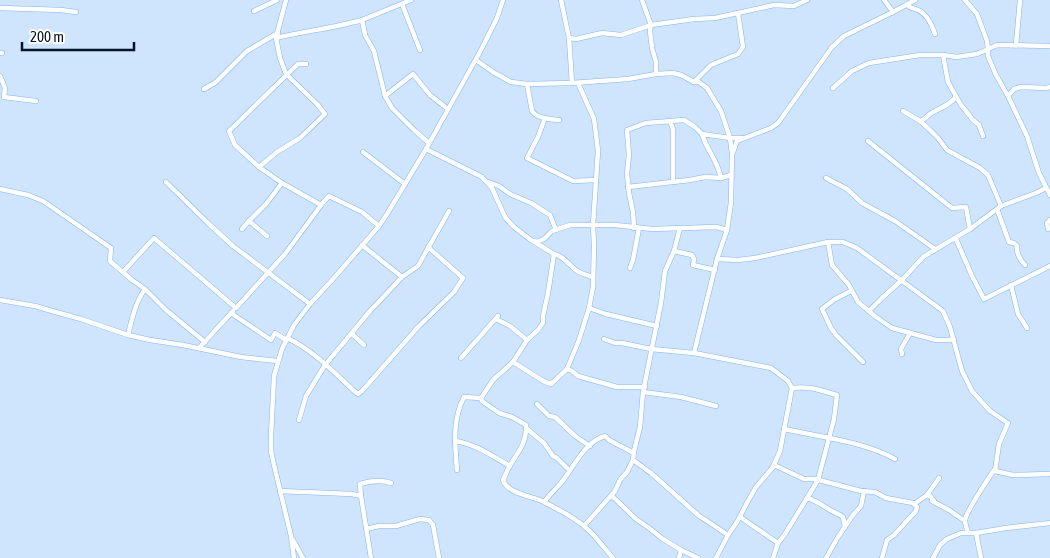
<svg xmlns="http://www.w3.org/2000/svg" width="1050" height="558" viewBox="0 0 1050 558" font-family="'Asap Condensed',sans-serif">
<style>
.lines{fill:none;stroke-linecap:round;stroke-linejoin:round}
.minor-casing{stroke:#82b5ef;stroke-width:5.5}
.minor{stroke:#fff;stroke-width:4.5}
</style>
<rect width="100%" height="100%" fill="#cfe4fd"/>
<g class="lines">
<g class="minor-casing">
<g id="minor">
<polyline points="411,0 362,20 365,35 374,51 385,96 392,108 415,131 429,143"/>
<polyline points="561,0 569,38 572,83"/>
<polyline points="642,0 651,25 650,31 652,48 656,62 656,74"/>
<polyline points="884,0 893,12"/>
<polyline points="965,0 977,14 987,41 988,49 988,56 996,75 1008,96 1027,136 1039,173 1050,195"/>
<polyline points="402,4 420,50"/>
<path d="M907 5C911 9 914 8 918 10 927 14 932 25 935 34"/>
<polyline points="0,8 61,10 76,12"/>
<polyline points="254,11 277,0"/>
<path d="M362 20C334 28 305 31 276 38L280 58 286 74 318 105 325 114 300 138 277 152 259 167 282 183 321 205 329 196 362 212 379 226"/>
<polyline points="277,34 286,0"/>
<polyline points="569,38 576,39 602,33 621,35 651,25 694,19 715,18 774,5 794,6 807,0"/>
<polyline points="1016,45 1020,0"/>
<polyline points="0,53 2,53"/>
<polyline points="943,55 948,82 961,105 973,120 979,125 983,136"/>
<polyline points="476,60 493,72 511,82 527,84 572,83 628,79 656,74 673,73 681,75 694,82 699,82 707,88 721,111 730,138 732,153 731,202 727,230 717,259 694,353"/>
<polyline points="0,76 5,88 4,97 36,101"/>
<polyline points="694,82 711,65 738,54 743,47 738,13"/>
<path d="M527 84 532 111C538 119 549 119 559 120"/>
<polyline points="833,88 852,71 869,63 920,55 943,55 957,57 977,54 997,45 1050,46"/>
<polyline points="204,89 216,82 247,51 278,33"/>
<polyline points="385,96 413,74 430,95 448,109"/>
<polyline points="1008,96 1014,89 1021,87 1047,88 1050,87"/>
<polyline points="903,111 920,121 929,129 938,138 947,150 980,168 988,175 1001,206"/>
<polyline points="545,118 538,137 527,158 573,181 596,180"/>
<polyline points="670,121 673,129 673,182"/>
<path d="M920 121C925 120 926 117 930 114 939 108 949 106 956 97L955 96"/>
<path d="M702 134C707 151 717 159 721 178"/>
<polyline points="868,141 952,208 966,207 970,229"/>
<path d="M426 149 482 177 492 188 505 217 514 227 531 240 554 254C564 256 569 265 577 271 582 274 587 275 592 277"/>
<polyline points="363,152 405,184"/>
<polyline points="733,152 737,141 771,128 778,123 832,47 844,36 893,12 915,0"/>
<polyline points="259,167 235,145 229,131 298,64 306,64"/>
<polyline points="826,178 847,189 862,203 895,221 935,249"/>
<polyline points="166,182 209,224 233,246 310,304"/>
<polyline points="488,182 499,186 510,194 531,203 550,215 556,230"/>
<polyline points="628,187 690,180 705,177 721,178 731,175"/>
<polyline points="0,189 28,195 43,201 111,248 110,261 132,280 145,289 166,310 205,342"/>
<path d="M997 209 1009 242 1014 243 1017 246C1016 252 1020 260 1025 265"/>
<polyline points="634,228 633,212 629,193 627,174 629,155 627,130 646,123 684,120 695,127 702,134 730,138 742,138"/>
<polyline points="242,229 249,221"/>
<polyline points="1048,229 1047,223 1050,220"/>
<polyline points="267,236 249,221 266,204 282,183"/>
<polyline points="956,239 972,276 984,299 1050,266"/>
<polyline points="534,241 537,242 544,239 552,231 570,225 615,225 652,229 716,227 727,230"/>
<polyline points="828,242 832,265 849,285 858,302 876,317 892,328 936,340 954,340"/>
<polyline points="362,245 402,277"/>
<polyline points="674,251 692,255 694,259 693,265 715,270"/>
<path d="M554 254 548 293 543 316V323L538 330 527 340 513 362 493 380 481 398 482 401 499 413 512 417 526 425C527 441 520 450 512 462 508 468 506 474 503 480 507 493 530 496 542 501 554 507 574 517 585 527 596 536 604 548 613 558"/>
<polyline points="717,259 738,260 755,258 828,242 843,242 857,248 943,311 950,327 962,371 972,391 990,411 1008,423 999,444 995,471 1013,475 1050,474"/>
<polyline points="630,268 633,260 639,228"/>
<polyline points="123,272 154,238 236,308 285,254 321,205"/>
<polyline points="1011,285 1018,314 1027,328"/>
<polyline points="851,291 835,299 822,309 831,328 836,335 863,362"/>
<polyline points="0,300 35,306 52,311 81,319 128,335 150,340 183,345 241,357 277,361"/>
<polyline points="589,308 606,314 657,326"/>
<polyline points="869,311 882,298 902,280 923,257 970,229 1001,206 1036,193 1046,188"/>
<polyline points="231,313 271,340 275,333 286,340"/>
<polyline points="496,319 510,326 527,340"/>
<polyline points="352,334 364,345"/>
<path d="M128 335C132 319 135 303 145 289"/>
<path d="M287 338C310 348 334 372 353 390L358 394 362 391 418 327 454 292 463 278 428 247"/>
<polyline points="604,339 615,343 622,343 651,349 694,353 771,368 788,381 792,388"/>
<polyline points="199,348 233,311"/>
<polyline points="902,354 901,349 910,333"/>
<polyline points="461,358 498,316"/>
<polyline points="513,362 545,382 551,384 567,369 579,340 589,308 593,287 594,246 593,225 598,151 594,119 578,83"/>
<polyline points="567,369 572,371 578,376 617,387 645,387"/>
<polyline points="643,392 681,397 716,406"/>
<polyline points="537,404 549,416 555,417 575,436 590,446"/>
<polyline points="299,420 306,396 325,365 370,311 402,277 418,266 449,211"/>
<polyline points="526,428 544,443 553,456 557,458 567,468"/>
<path d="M784 429C820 437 862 441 895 459"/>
<path d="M455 441C476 444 492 456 510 466"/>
<polyline points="633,460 651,473 698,515 728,535 716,558"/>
<polyline points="774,465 804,479 815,479 861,491 875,492 886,498 913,503 917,507 916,511 894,535 887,540 882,558"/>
<path d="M457 470C455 445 452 420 464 397L481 398"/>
<polyline points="280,491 352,494 361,496 371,558"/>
<path d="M361 496 360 484C370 481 382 480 391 483"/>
<polyline points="612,496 636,519 649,528 663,539 681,550 698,558"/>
<polyline points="932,501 949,510 965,521"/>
<polyline points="934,501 930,496 927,495 939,478"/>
<path d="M544 502C549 496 554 490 560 484 573 469 584 442 605 436L609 440 632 452"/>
<polyline points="914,504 927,495"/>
<path d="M740 517 778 543 785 534 807 498C815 500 820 504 827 508 832 512 838 513 843 517L845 527"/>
<polyline points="584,526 615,491 620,480 627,472 633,460 634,451 640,427 643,392 661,303 665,271 674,251 680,228"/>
<polyline points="366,529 379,526 396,526 420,519 429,520 433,525 439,558"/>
<path d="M968 533C967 529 965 524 965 520 967 510 988 479 994 470"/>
<polyline points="976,533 981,558"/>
<path d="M728 535 737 522 748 501 756 487 773 467 780 451 792 388C811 386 819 390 837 395L834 419 818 480 807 498"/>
<polyline points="293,540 303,558"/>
<polyline points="294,558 291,536 274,465 271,451 271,436 274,376 282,349 294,325 310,304 333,279 379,226 387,214 426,149 481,50 497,18 503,0"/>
<polyline points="679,558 681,550"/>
<polyline points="773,558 778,543"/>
<polyline points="826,558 838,537 853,515 861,506 864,491"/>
<polyline points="933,558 940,545 947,539 961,533 976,533 1006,528 1050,523"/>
</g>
</g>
<use href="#minor" class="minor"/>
</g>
<path d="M22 42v8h112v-8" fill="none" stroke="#021429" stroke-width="2.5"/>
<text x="30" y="42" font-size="15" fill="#021429" stroke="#ffffff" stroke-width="4" paint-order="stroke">200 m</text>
</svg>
